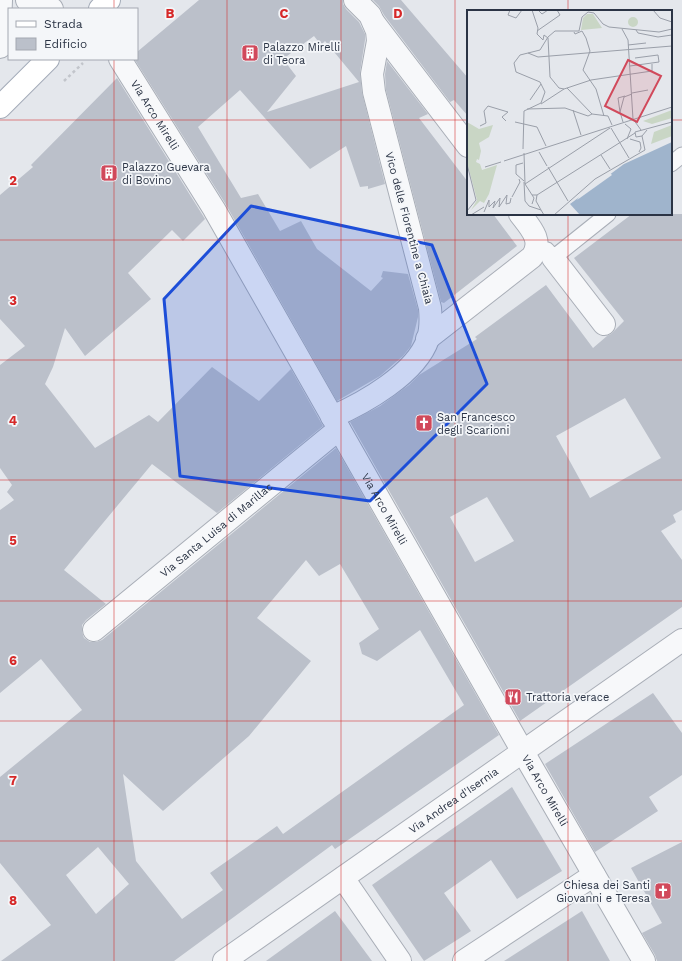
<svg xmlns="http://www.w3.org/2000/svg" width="682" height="961" viewBox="0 0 682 961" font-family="'Work Sans',sans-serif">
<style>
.building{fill:#bbc0ca;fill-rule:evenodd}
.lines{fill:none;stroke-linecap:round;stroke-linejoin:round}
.service-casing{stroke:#a9aeb7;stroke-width:17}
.pedestrian-casing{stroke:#a9aeb7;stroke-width:24}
.minor-casing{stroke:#a9aeb7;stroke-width:24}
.tertiary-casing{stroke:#a9aeb7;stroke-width:24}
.primary-casing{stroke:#a3abb8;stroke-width:24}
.path{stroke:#c2c5cb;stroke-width:2.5;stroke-dasharray:3 3;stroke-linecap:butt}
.service{stroke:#f7f8fa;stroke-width:15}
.pedestrian{stroke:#f7f8fa;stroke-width:22}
.minor{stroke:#f7f8fa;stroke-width:22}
.tertiary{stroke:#f7f8fa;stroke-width:22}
.primary{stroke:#fff;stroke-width:22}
.marked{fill:#1d4ed8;fill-opacity:0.2;stroke:#1d4ed8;stroke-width:3;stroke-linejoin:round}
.grid{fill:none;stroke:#d62828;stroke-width:1;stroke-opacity:0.55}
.labels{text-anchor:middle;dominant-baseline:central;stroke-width:3.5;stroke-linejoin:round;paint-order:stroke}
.poi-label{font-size:11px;fill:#2b3445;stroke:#f4f6f9;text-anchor:start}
.street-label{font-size:11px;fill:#2b3445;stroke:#f4f6f9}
.inset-road{fill:none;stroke:#9a9fa9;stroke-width:1}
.view{fill:#d1495b;fill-opacity:0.15;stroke:#d1495b;stroke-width:2}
.inset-edge{fill:none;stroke:#2b3445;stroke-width:2}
.grid-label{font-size:13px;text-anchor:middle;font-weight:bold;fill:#d62828;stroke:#f4f6f9;stroke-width:3.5;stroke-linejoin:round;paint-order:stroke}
</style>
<rect width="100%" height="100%" fill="#e4e7ec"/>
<g class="building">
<path d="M199 0H343V4L346 9 359 22 365 34V40L360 72 362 93 385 184 368 189V186L360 187 346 146 310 169 240 90 198 127 241 198 258 194 280 231 301 221 317 249 371 291 383 278 381 277 383 271 408 274 418 310V317L411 346 403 356 380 376 337 401 225 203 135 60 137 59V52ZM314 36 321 45 325 41 359 82 267 112 296 76 283 59Z"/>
<polygon points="373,0 401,0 468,78 468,116 454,100 450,102 384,15 379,6"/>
<polygon points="387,61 428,114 419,118 468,182 468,214 493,214 517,246 444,303 441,302 386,90 385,74"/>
<path d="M117 78 205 219 183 241 172 230 128 273 151 299 85 356 65 328 53 367 45 384 95 448 149 415 158 422 212 367 259 401 291 369 323 426 217 513 152 464 64 570 106 604 86 620 82 625V632L84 638 90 642H96L102 640 336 448 499 735 335 849 332 845 174 961H1L51 925 0 863V777L82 710 41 659 0 693V510L14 500 7 492 12 485 0 468V365L25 346 0 319V195L33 167 31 165ZM306 560 319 576 340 564 379 629 359 643 362 654 377 661 420 630 464 705 283 834 277 826 210 873 223 890 182 919 136 861 123 774 163 811 249 736 311 661 257 618ZM98 847 129 884 96 914 66 875Z"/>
<path d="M632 214H682V510L673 515 676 522 661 531 682 560V607L520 721 350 422 380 406 409 385 419 375 477 339 475 337 546 285 593 348 607 336 611 334 624 321 574 258ZM625 398 661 458 590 498 556 436ZM487 497 514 541 475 562 450 517Z"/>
<polygon points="653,693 682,733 682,775 649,797 658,811 595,852 545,764"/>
<polygon points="512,787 562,871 517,899 491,860 444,893 471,931 424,961 372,885"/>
<polygon points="682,842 682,961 657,961 655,955 642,933 662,923 631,868"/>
<polygon points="335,911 372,961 266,961"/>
<polygon points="582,911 610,961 504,961"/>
</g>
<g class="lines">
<g class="service-casing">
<g id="service">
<polyline points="671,164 682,155"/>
<polyline points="547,250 553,258 608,214"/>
</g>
</g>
<g class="pedestrian-casing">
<polyline id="pedestrian" points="553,258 604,324"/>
</g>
<g class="minor-casing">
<g id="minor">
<polyline points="374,23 468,146"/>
<path id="s1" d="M120 59 214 209 523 752 644 961"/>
<path d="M427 339 532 257C544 241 530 227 520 214"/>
<path d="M332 417C364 403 416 374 428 339 431 329 431 319 430 308L374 92 372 74 378 41 377 31 370 15 355 0"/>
<path id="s2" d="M94 630 339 429"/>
<polyline points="343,878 400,961"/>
<path id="s3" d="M224 961 682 640"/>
<polyline points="464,961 594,875"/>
</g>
</g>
<g class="tertiary-casing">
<g id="tertiary">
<polyline points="27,0 42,7 52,9"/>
<polyline points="0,26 1,0"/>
<polyline points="0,47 9,39"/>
</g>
</g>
<g class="primary-casing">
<g id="primary">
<polyline points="100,9 109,0"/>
<polyline points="0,107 48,59"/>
</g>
</g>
<polyline class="path" points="64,81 83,63"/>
<use href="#service" class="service"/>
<use href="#pedestrian" class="pedestrian"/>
<use href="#minor" class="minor"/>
<use href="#tertiary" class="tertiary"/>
<use href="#primary" class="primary"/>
</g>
<path class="marked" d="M251 206 432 245 487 384 370 501 180 476 164 299Z"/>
<path class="grid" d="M114 0V9M227 0V961M341 0V961M455 0V961M568 0V11M114 59V961M0 120H468M671 120H682M568 214V961M0 240H682M0 360H682M0 480H682M0 601H682M0 721H682M0 841H682"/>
<defs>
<g id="building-square" transform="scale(0.9)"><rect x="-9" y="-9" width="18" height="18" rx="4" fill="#d1495b" stroke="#f4f6f9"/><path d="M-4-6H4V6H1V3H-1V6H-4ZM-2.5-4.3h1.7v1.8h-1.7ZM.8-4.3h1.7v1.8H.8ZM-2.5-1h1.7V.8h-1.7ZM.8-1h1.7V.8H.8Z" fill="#fff"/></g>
<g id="church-square" transform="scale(0.9)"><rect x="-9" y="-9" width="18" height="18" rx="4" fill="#d1495b" stroke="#f4f6f9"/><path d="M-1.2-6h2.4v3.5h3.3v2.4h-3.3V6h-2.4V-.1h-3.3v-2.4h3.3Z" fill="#fff"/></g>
<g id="restaurant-square" transform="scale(0.9)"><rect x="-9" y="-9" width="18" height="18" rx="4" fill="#d1495b" stroke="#f4f6f9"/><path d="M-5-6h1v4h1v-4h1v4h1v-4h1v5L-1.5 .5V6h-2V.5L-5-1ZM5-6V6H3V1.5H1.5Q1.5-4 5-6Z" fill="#fff"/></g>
</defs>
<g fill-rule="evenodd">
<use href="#building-square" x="250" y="53"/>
<use href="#building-square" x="109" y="173"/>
<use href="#church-square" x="424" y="423"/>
<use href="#restaurant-square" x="513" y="697"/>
<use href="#church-square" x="663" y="891"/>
</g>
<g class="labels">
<g class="poi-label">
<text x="263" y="47">Palazzo Mirelli<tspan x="263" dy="13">di Teora</tspan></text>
<text x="122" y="167">Palazzo Guevara<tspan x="122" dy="13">di Bovino</tspan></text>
<text x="437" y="417">San Francesco<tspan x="437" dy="13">degli Scarioni</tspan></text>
<text x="526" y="697">Trattoria verace</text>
<text x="650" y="885" text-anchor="end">Chiesa dei Santi<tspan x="650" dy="13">Giovanni e Teresa</tspan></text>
</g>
<g class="street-label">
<text stroke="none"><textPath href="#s1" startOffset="66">Via Arco Mirelli</textPath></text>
<text transform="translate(409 228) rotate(75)">Vico delle Fiorentine a Chiaia</text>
<text stroke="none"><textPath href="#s1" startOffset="522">Via Arco Mirelli</textPath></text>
<text stroke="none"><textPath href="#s2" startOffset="158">Via Santa Luisa di Marillac</textPath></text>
<text stroke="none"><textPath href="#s1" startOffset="846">Via Arco Mirelli</textPath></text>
<text stroke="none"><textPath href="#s3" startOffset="280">Via Andrea d'Isernia</textPath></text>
</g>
</g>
<g transform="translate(467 10)">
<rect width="205" height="205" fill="#e4e7ec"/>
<path d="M120 4H126L135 18 114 20 116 8ZM161 12a5 5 0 1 1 10 0a5 5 0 1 1-10 0ZM205 100V108L185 114 176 111ZM0 112 12 119 26 115 22 127 12 133 14 141 12 150 10 149 9 152 13 154 15 160 30 155 22 184 17 193 13 191 4 200 10 190 0 152ZM205 115V126L184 134 187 122Z" fill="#c9d6c5"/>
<path d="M205 132V205H113L103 194 157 154Z" fill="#9fb4cc"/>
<path d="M143 163 145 165 110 190 115 183Z" fill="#e4e7ec"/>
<path class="inset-road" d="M43 0 41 5 49 8 55 0M65 0 71 18 70 24 76 30 77 25 81 28M71 0 75 4 81 0M186 0 193 8 205 12M155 19 161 30 166 109 174 120M169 20 171 23 191 27 205 25M70 21 93 5 90 0M107 22 108 24 115 21 119 28 123 41 116 60 129 79 137 106M81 27 88 21H112L115 7 121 2 127 3 136 14 142 17 192 22 205 19M81 28 83 67 92 78 97 79M161 35 179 33M61 43 71 47 205 36M163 56 192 52 191 45 168 48M100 78 125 104 141 106 145 115M165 83 181 80M63 90 74 74M74 94 97 79 124 70 185 61V54M60 99 98 98 121 106 125 104M106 100 114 125M153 102 151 88 158 86M48 112 70 117 79 136M156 112 153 102 157 87 165 84M158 114 164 119 160 129M13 116 19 113 17 101 21 96 41 102 35 107 39 111M144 118 162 148M175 126 169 127 168 122 205 112M163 129 173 132 174 138 172 142M56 139 57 101 74 93 78 82 73 72 49 62 47 53 53 45 73 40 81 27M72 142 80 156M57 143 58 174 67 188 65 194M134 145 143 159M37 151 205 97M56 153 49 155V164L57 171M0 154 9 190 0 201M18 157 34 152M81 157 101 191M57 172 58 191 62 196M58 174 143 118M65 185H70L168 123M70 185 69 191 74 200M45 187 53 172 52 169M62 196 74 200 77 205M17 202 22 190V197L28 191 26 198 33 188 32 197 40 185 39 194 43 193 44 188M4 205 17 197M87 205 128 169 178 140 175 126 180 120"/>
<path class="view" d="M161 50 194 66 170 112 138 96Z"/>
<rect width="205" height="205" class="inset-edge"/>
</g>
<g class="grid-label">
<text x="170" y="18">B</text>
<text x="284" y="18">C</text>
<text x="398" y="18">D</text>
<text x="13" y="185">2</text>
<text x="13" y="305">3</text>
<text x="13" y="425">4</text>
<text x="13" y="545">5</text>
<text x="13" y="665">6</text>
<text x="13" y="785">7</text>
<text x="13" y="905">8</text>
</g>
<rect x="8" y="8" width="130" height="52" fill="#f4f6f9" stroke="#a4a8b1"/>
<rect x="16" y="21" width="20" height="6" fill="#ffffff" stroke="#a4a8b1"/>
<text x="44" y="28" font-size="12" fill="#2b3445">Strada</text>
<rect x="16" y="38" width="20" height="12" fill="#bbc0ca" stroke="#a4a8b1"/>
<text x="44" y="48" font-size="12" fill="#2b3445">Edificio</text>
</svg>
